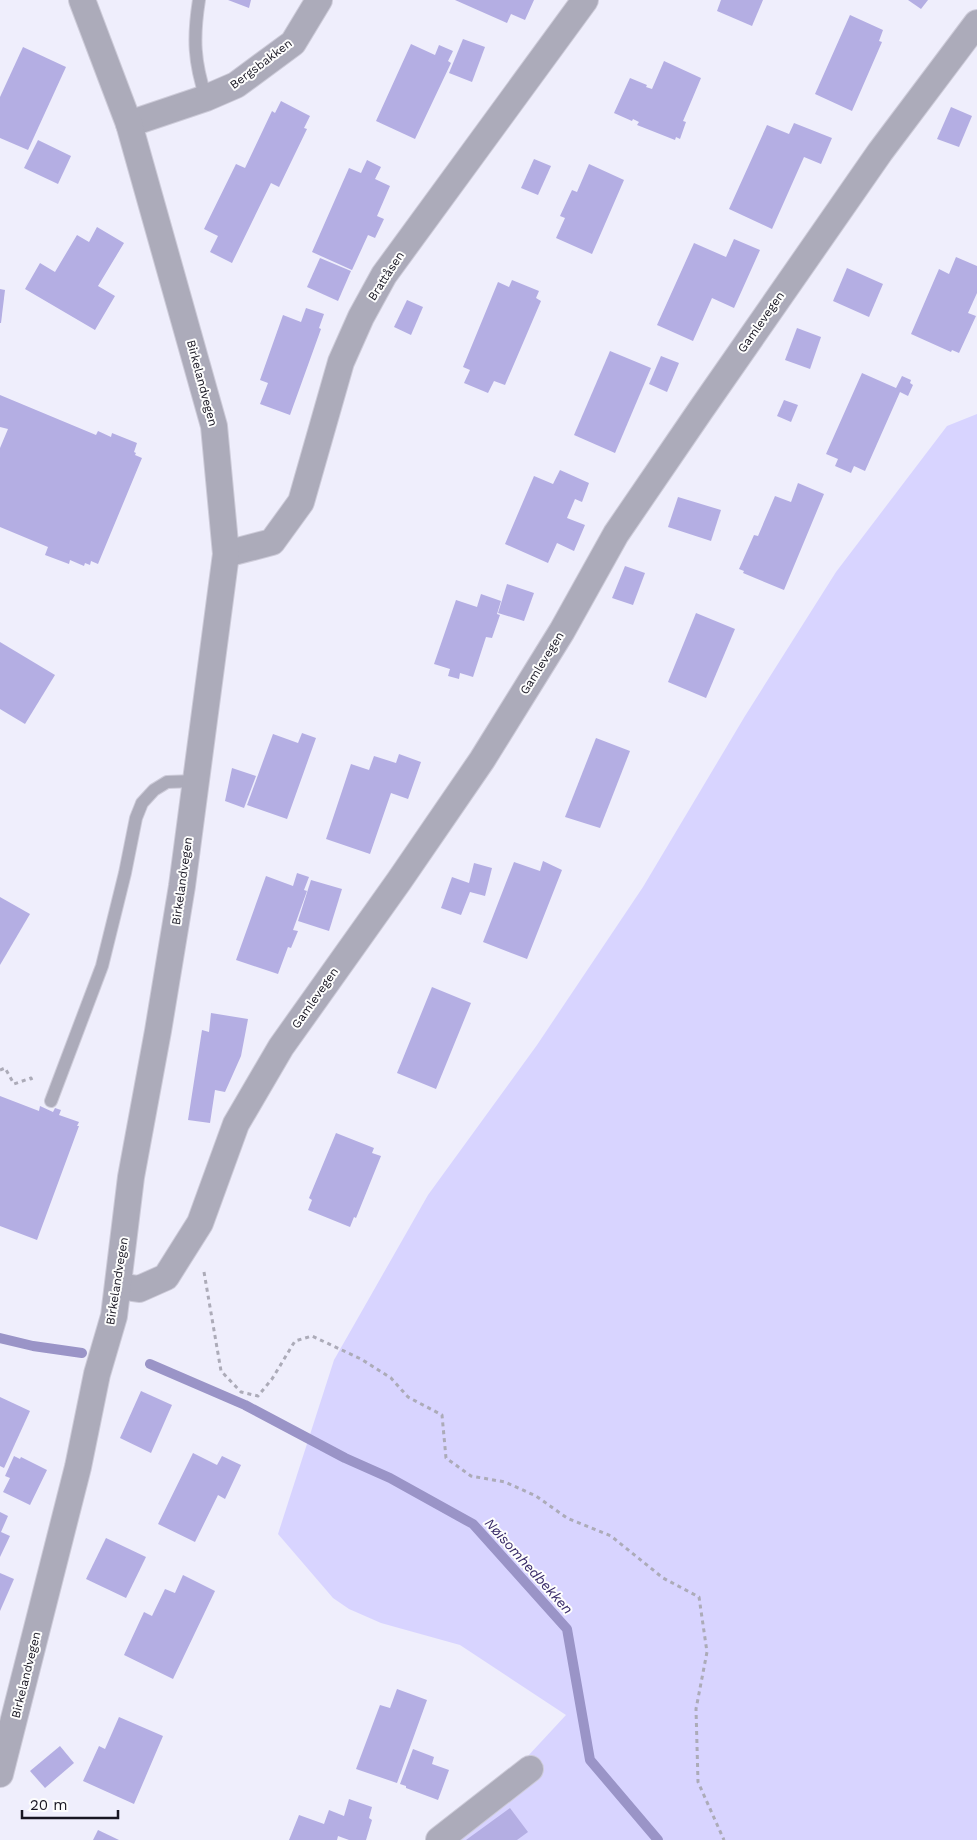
<svg xmlns="http://www.w3.org/2000/svg" width="977" height="1840" viewBox="0 0 977 1840" font-family="'Work Sans',sans-serif">
<style>
.green{fill:#d8d4ff}
.lines{fill:none;stroke-linecap:round;stroke-linejoin:round}
.stream{stroke:#9a94c7;stroke-width:10}
.building{fill:#b4aee3}
.lane-casing{stroke:#cdcbd9;stroke-width:14}
.street-casing{stroke:#cdcbd9;stroke-width:28}
.path{stroke:#acabb8;stroke-width:3;stroke-dasharray:4 4;stroke-linecap:butt}
.lane{stroke:#acabba;stroke-width:12}
.street{stroke:#acabba;stroke-width:26}
.labels{text-anchor:middle;dominant-baseline:central;stroke-width:4;stroke-linejoin:round;paint-order:stroke}
.street-label{font-size:12px;fill:#181622;stroke:#fdfdfd}
.water-label{font-size:14px;font-style:italic;fill:#372967;stroke:#fdfdfd}
</style>
<rect width="100%" height="100%" fill="#efeefc"/>
<polygon class="green" points="977,414 977,1840 457,1840 500,1786 566,1715 460,1645 381,1623 349,1609 333,1598 278,1534 334,1360 428,1195 537,1045 643,887 745,716 836,572 947,426"/>
<g class="lines">
<g class="stream">
<polyline points="0,1338 33,1346 82,1353"/>
<polyline points="150,1364 245,1405 345,1458 390,1478 473,1524 567,1629 590,1760 658,1840"/>
</g>
</g>
<g class="building">
<polygon points="228,0 251,0 249,8"/>
<polygon points="455,0 534,0 525,20 511,14 507,23"/>
<polygon points="721,0 763,0 752,26 717,11"/>
<polygon points="908,0 928,0 921,9"/>
<polygon points="850,15 883,30 879,41 882,42 852,111 815,94"/>
<polygon points="463,39 485,47 472,82 449,73"/>
<polygon points="411,44 435,55 439,45 453,51 448,61 451,63 415,139 376,121"/>
<polygon points="23,47 66,67 28,150 0,138 0,97"/>
<polygon points="664,61 701,78 683,121 686,122 680,139 676,137 675,140 637,125 639,122 633,119 632,121 614,113 630,78 647,85 646,87 652,89"/>
<polygon points="281,101 310,116 304,128 307,129 279,187 271,183 232,263 210,252 218,236 204,229 236,164 245,168 272,111 275,113"/>
<polygon points="951,107 972,116 959,147 937,139"/>
<polygon points="794,123 832,138 821,164 804,157 772,229 729,209 767,125 789,134"/>
<polygon points="38,140 71,156 58,184 24,168"/>
<polygon points="534,159 551,166 538,195 521,188"/>
<polygon points="367,160 381,167 375,179 390,186 377,216 384,219 375,238 368,235 352,270 312,252 349,168 361,173"/>
<polygon points="589,164 624,180 592,254 556,238 565,218 560,216 572,190 577,192"/>
<polygon points="97,227 124,243 98,286 115,296 95,330 25,289 40,263 55,272 77,235 89,242"/>
<polygon points="734,239 760,250 734,308 712,298 693,341 657,325 694,243 726,257"/>
<polygon points="956,257 977,266 977,293 968,313 976,316 959,353 952,350 951,352 911,334 939,269 949,274"/>
<polygon points="320,258 351,271 338,301 307,287"/>
<polygon points="847,268 883,284 869,317 833,301"/>
<polygon points="512,280 539,291 536,298 541,301 505,385 494,381 488,393 464,383 470,370 463,367 498,282 509,287"/>
<polygon points="0,289 5,290 1,323 0,323"/>
<polygon points="407,300 423,307 411,335 394,327"/>
<polygon points="306,308 324,314 319,328 321,329 290,415 260,404 268,383 260,380 283,315 301,322"/>
<polygon points="797,328 821,337 810,369 785,360"/>
<polygon points="610,351 651,368 615,453 574,435"/>
<polygon points="661,356 679,363 667,392 649,384"/>
<polygon points="862,373 896,388 902,376 911,380 910,383 913,385 908,396 900,392 865,471 854,466 851,473 835,466 838,459 826,454"/>
<polygon points="0,395 96,435 98,431 111,437 112,433 137,443 134,452 136,453 135,455 142,458 98,564 91,561 90,565 85,563 84,566 70,560 69,564 45,555 48,547 0,527 0,448 8,429 0,427"/>
<polygon points="784,400 798,405 791,422 777,416"/>
<polygon points="560,470 589,483 582,502 575,499 567,518 585,525 574,551 557,543 548,563 505,544 534,476 553,484"/>
<polygon points="798,483 824,494 784,590 743,573 744,571 739,569 754,535 758,536 775,496 791,502"/>
<polygon points="678,497 721,510 711,541 668,527"/>
<polygon points="625,566 645,573 633,605 612,598"/>
<polygon points="507,584 534,593 524,621 498,613"/>
<polygon points="481,594 501,601 497,614 500,615 492,638 486,637 473,677 460,673 459,679 448,676 450,669 434,664 456,600 477,607"/>
<polygon points="696,613 735,629 706,698 668,682"/>
<polygon points="0,642 55,675 25,724 0,709"/>
<polygon points="302,733 316,738 287,819 247,805 273,734 298,743"/>
<polygon points="596,738 630,751 600,828 565,817"/>
<polygon points="399,754 421,762 408,799 391,793 370,854 326,839 351,764 369,770 374,756 396,763"/>
<polygon points="232,768 256,776 244,808 225,801"/>
<polygon points="543,861 562,870 527,959 483,942 514,862 540,871"/>
<polygon points="474,863 492,868 485,896 470,892 461,915 441,908 452,877 469,883"/>
<polygon points="297,873 309,877 304,890 307,891 293,930 298,931 291,948 288,947 278,974 236,960 266,876 293,886"/>
<polygon points="311,880 342,889 329,931 298,921"/>
<polygon points="0,897 30,914 0,965"/>
<polygon points="432,987 471,1003 436,1089 397,1073"/>
<polygon points="211,1013 248,1019 241,1056 225,1092 215,1090 210,1123 188,1120 202,1030 209,1032"/>
<polygon points="0,1096 39,1111 40,1106 53,1112 55,1108 61,1110 59,1115 79,1122 77,1126 79,1126 37,1240 0,1226"/>
<polygon points="336,1133 374,1148 372,1153 381,1156 356,1218 354,1217 350,1227 308,1210 312,1200 309,1198"/>
<polygon points="141,1391 172,1405 151,1453 120,1438"/>
<polygon points="0,1397 30,1411 4,1468 0,1466"/>
<polygon points="193,1453 217,1465 222,1456 241,1465 225,1499 218,1495 195,1542 158,1524"/>
<polygon points="14,1456 20,1459 21,1457 47,1470 30,1505 3,1492 10,1478 5,1476"/>
<polygon points="0,1512 8,1516 1,1532 10,1536 0,1557"/>
<polygon points="106,1538 146,1557 126,1598 86,1579"/>
<polygon points="0,1573 14,1579 0,1611"/>
<polygon points="183,1575 215,1591 173,1679 124,1655 144,1612 152,1616 165,1589 175,1593"/>
<polygon points="397,1689 427,1700 397,1783 356,1769 380,1705 390,1708"/>
<polygon points="119,1717 163,1736 134,1804 83,1781 99,1746 105,1749"/>
<polygon points="60,1746 74,1763 45,1788 30,1771"/>
<polygon points="413,1749 434,1757 432,1764 449,1770 438,1800 406,1788 406,1786 400,1784"/>
<polygon points="349,1799 372,1807 369,1818 372,1820 366,1840 349,1840 338,1836 337,1840 289,1840 299,1815 324,1824 329,1810 344,1816"/>
<polygon points="510,1808 528,1832 517,1840 466,1840"/>
<polygon points="98,1830 119,1840 93,1840"/>
</g>
<g class="lines">
<g class="lane-casing">
<g id="lane">
<path d="M199 0C193 38 194 62 206 98"/>
<polyline points="51,1101 102,966 125,873 136,818 142,803 154,790 167,782 195,781"/>
</g>
</g>
<g class="street-casing">
<g id="street">
<polyline points="129,124 206,98 236,85 293,43 319,0"/>
<polyline points="226,554 272,542 301,502 341,362 361,317 384,275 585,0"/>
<polyline points="118,1286 139,1289 166,1277 200,1223 236,1124 281,1047 399,881 482,760 562,631 616,534 700,411 880,152 977,23"/>
<polyline points="0,1774 78,1467 97,1374 114,1316 131,1177 158,1031 182,886 226,554 214,426 129,124 82,0"/>
<polyline points="439,1840 530,1769"/>
</g>
</g>
<g class="path">
<polyline points="0,1070 5,1068 14,1084 31,1078 33,1083"/>
<polyline points="204,1272 221,1371 241,1392 258,1396 272,1379 295,1341 312,1336 361,1359 391,1378 408,1397 442,1415 446,1458 471,1476 505,1482 536,1496 567,1518 611,1536 663,1578 699,1597 707,1652 696,1709 698,1782 724,1840"/>
</g>
<use href="#lane" class="lane"/>
<use href="#street" class="street"/>
</g>
<g class="labels">
<g class="street-label">
<text transform="translate(261 64) rotate(-37)">Bergsbakken</text>
<text transform="translate(386 276) rotate(-57)">Brattåsen</text>
<text transform="translate(761 322) rotate(-55)">Gamlevegen</text>
<text transform="translate(202 383) rotate(75)">Birkelandvegen</text>
<text transform="translate(542 663) rotate(-58)">Gamlevegen</text>
<text transform="translate(182 881) rotate(-82)">Birkelandvegen</text>
<text transform="translate(315 998) rotate(-55)">Gamlevegen</text>
<text transform="translate(117 1281) rotate(-81)">Birkelandvegen</text>
<text transform="translate(26 1675) rotate(-76)">Birkelandvegen</text>
</g>
<g class="water-label">
<text transform="translate(529 1566) rotate(48)">Nøisomhedbekken</text>
</g>
</g>
<path d="M22 1810v8h96v-8" fill="none" stroke="#181622" stroke-width="2.5"/>
<text x="30" y="1810" font-size="15" fill="#181622" stroke="#fdfdfd" stroke-width="4" paint-order="stroke">20 m</text>
</svg>
